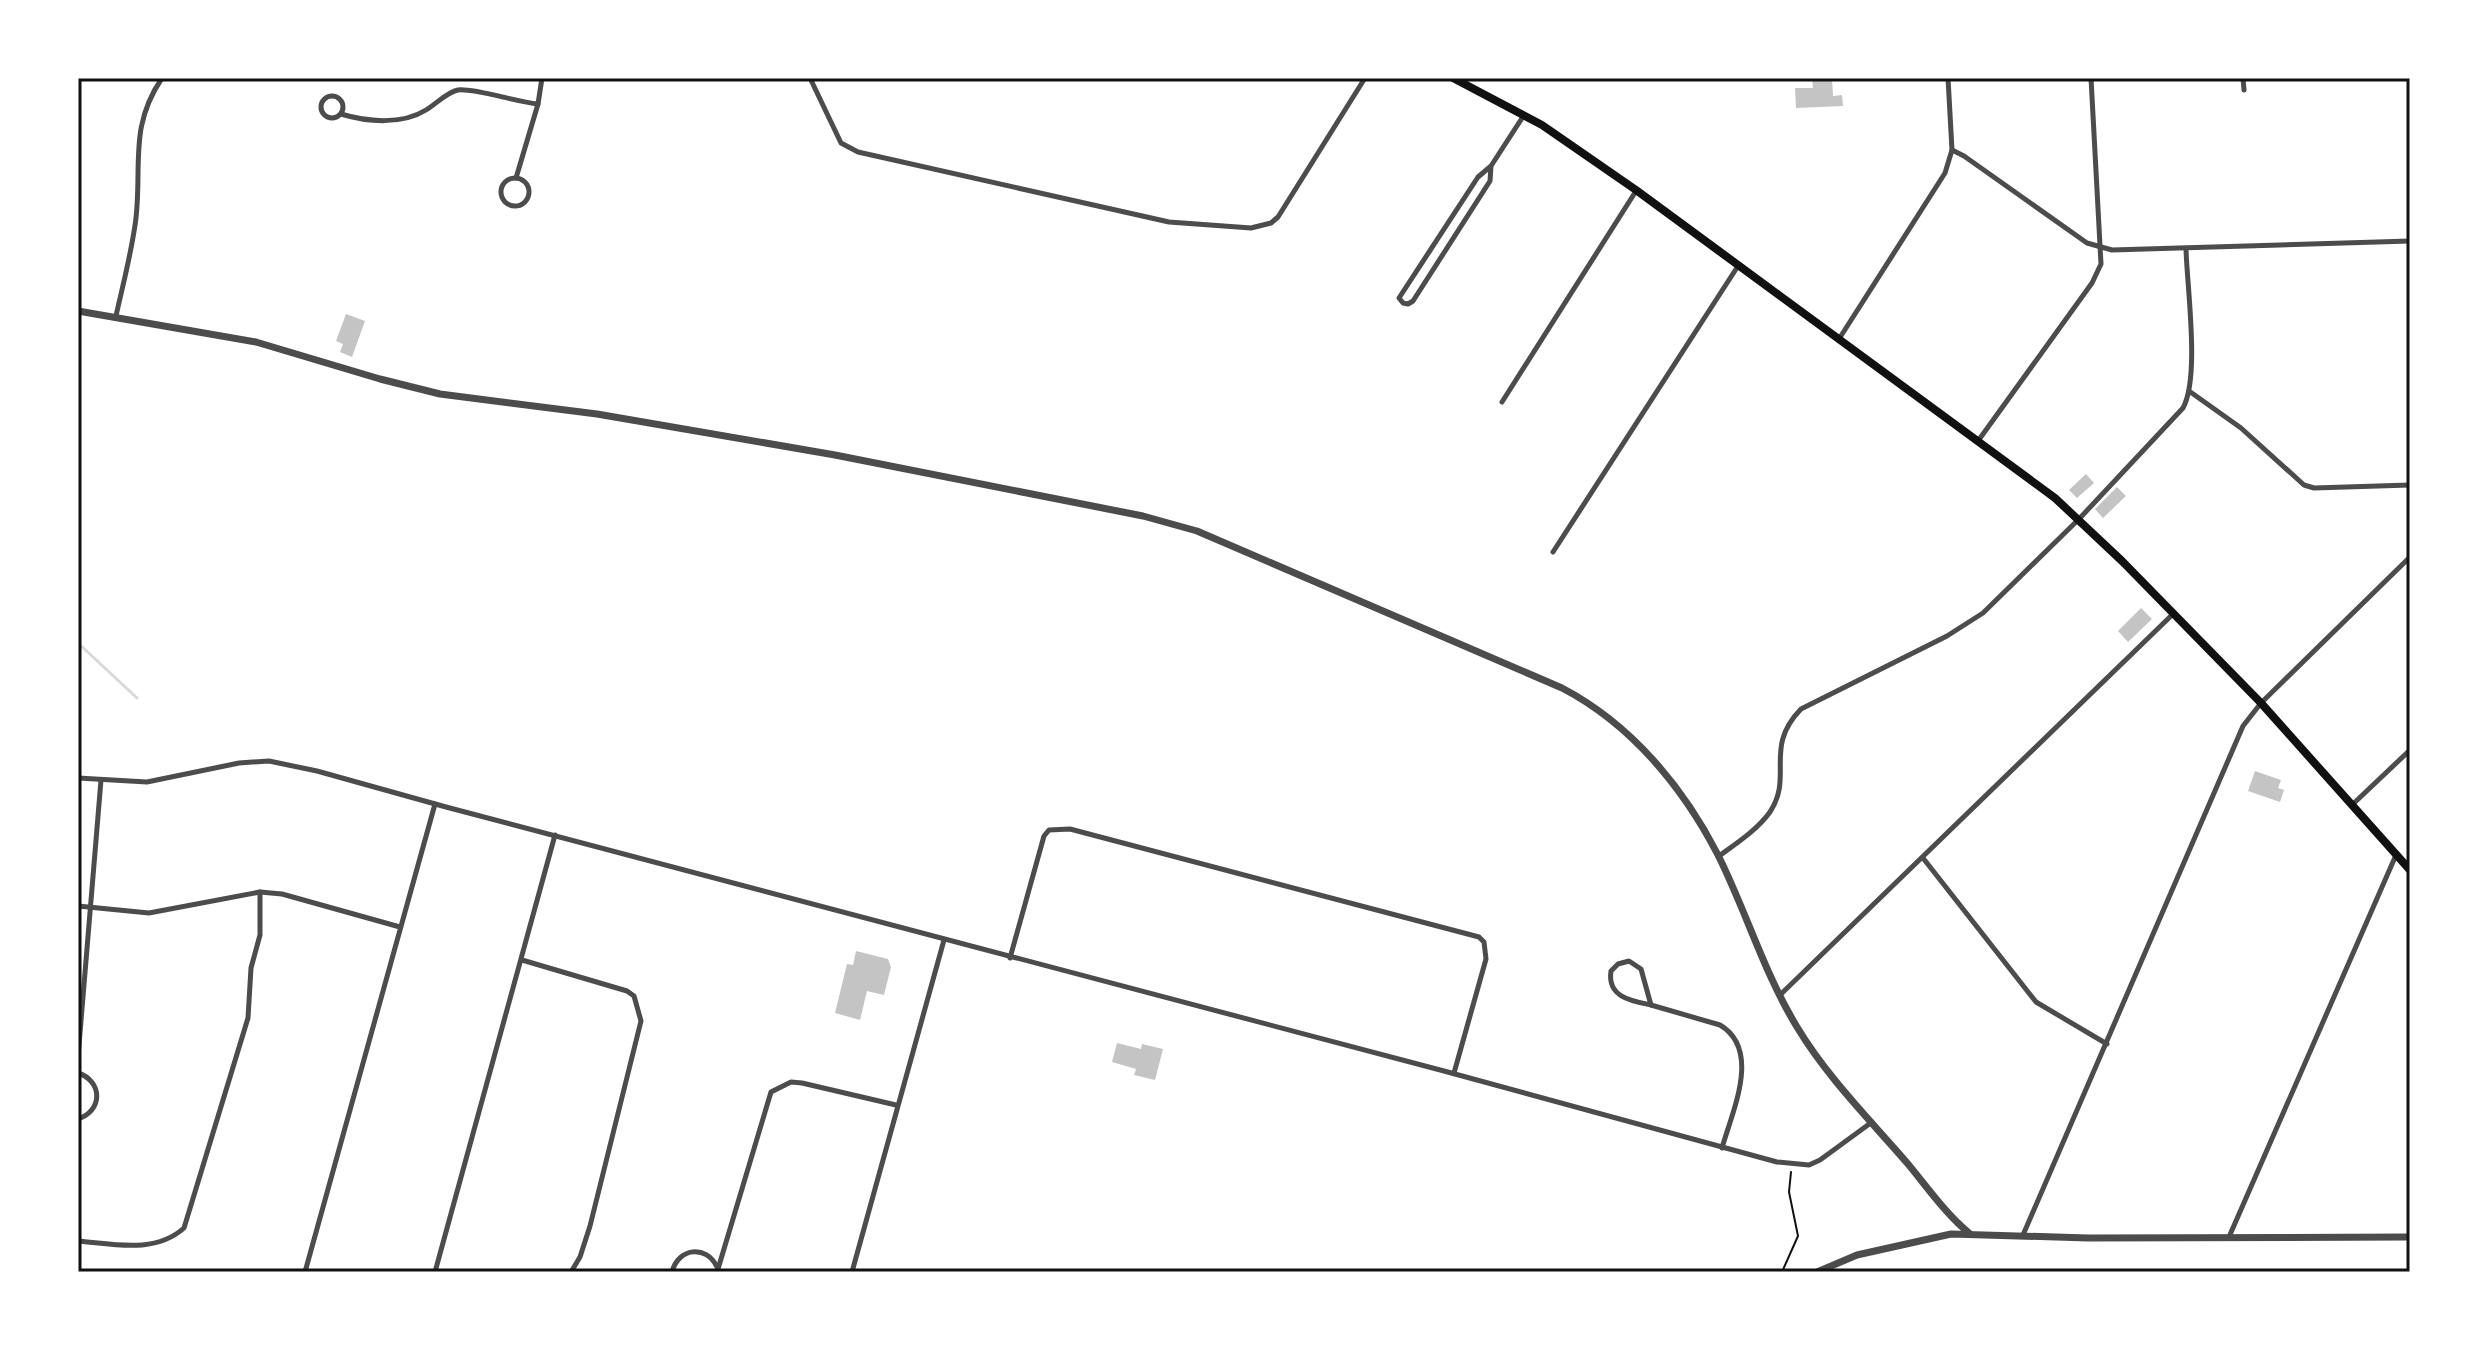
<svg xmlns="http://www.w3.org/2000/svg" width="2488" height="1350" viewBox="0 0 2488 1350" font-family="'Playfair Display',serif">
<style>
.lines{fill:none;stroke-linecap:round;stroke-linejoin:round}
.stream{stroke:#d9d9d9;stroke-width:3}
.building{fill:#c4c4c4}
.path{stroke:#111;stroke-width:2}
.minor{stroke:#4c4c4c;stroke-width:5}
.tertiary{stroke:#4c4c4c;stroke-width:7}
.primary{stroke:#111;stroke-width:8}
.neatline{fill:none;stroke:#111;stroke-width:3}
</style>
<rect width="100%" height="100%" fill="#fff"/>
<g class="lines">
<polyline class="stream" points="78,643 137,698"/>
</g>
<g class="building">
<polygon points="1812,78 1832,78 1833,96 1842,95 1843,106 1796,108 1795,88 1813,88"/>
<polygon points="346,314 365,321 352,357 340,352 343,344 336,341"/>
<polygon points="2086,474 2094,483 2077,498 2069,490"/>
<polygon points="2117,487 2126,496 2103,518 2095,509"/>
<polygon points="2141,608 2152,619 2128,642 2118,631"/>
<polygon points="2255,771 2281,780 2278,788 2284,790 2280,802 2248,791"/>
<polygon points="856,951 888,959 891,967 884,995 867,991 860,1020 835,1013 847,964 853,965"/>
<polygon points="1117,1043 1141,1049 1142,1044 1163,1049 1155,1080 1134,1075 1136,1069 1112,1062"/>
</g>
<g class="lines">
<polyline class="path" points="1782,1272 1798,1236 1789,1192 1791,1172"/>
<g class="minor">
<polyline points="810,78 841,143 858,152 1169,222 1251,228 1271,223 1278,217 1365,78"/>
<polyline points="2243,78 2244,90"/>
<circle cx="332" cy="107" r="11"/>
<path d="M341 114C367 122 402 125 426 110 436 104 447 92 458 90 475 88 516 102 538 104"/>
<polyline points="1952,150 1964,156 2087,243 2112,250 2410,241"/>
<polyline points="1491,166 1490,181 1413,301 1408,304 1403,303 1399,298 1478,177 1491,166 1524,115"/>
<circle cx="515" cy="192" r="14"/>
<polyline points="516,178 538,104 542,78"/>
<path d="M116 316C123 284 132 251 136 218 142 164 129 127 162 78"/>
<polyline points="1839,339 1945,173 1952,150 1948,78"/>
<polyline points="2189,391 2241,428 2304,485 2314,488 2410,485"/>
<polyline points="1502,402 1636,191"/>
<polyline points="1978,441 2092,283 2101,264 2091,78"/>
<polyline points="1553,552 1738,266"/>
<polyline points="78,778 147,782 239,763 269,761 317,771 446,807 1444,1071 1777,1162 1809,1165 1820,1160 1872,1122"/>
<polyline points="2353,804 2410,750"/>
<path d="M1719 856C1737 843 1757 830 1770 812 1794 776 1763 748 1801 709L1947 636 1983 613 2079 519 2183 408C2200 377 2187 287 2186 249"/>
<polyline points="1923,858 2036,1002 2107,1044"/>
<polyline points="78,906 149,913 260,892 282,894 400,927"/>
<polyline points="1010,958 1044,836 1049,830 1070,829 1479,937 1484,942 1486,959 1454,1073"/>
<polyline points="522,960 627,991 634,996 641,1021 590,1226 580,1257 571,1272"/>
<path d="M1629 961 1641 969 1651 1005C1631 1001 1607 997 1611 971L1618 964Z"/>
<polyline points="1780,995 2173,614"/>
<path d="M1651 1005 1720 1025C1762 1050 1732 1112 1722 1148"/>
<polyline points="78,1057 101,780"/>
<path d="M78 1073C103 1081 103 1111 78 1119"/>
<polyline points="2023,1235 2243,726 2261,703 2410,557"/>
<polyline points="2229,1237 2396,855"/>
<path d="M78 1241C114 1244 155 1254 184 1228L248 1018 251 968 260 935V892"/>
<polyline points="718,1269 771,1092 791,1082 802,1083 896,1105"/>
<polyline points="305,1272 435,804"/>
<polyline points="435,1272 555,835"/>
<path d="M672 1272C678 1248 706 1244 717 1267"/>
<polyline points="852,1272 944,940"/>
</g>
<g class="tertiary">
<path d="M78 311 256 342 380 379 440 394 597 414 835 455 1143 516 1197 531 1562 688C1631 724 1683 787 1718 855 1746 911 1764 973 1797 1027 1827 1077 1870 1120 1908 1164 1927 1187 1946 1214 1969 1233"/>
<polyline points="1817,1272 1857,1255 1951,1234 2088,1238 2410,1237"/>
</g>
<polyline class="primary" points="1453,78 1542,125 1636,190 2055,498 2122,561 2261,703 2410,870"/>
</g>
<rect width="2488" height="1350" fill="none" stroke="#ffffff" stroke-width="160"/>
<rect x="80" y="80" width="2328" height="1190" class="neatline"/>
</svg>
